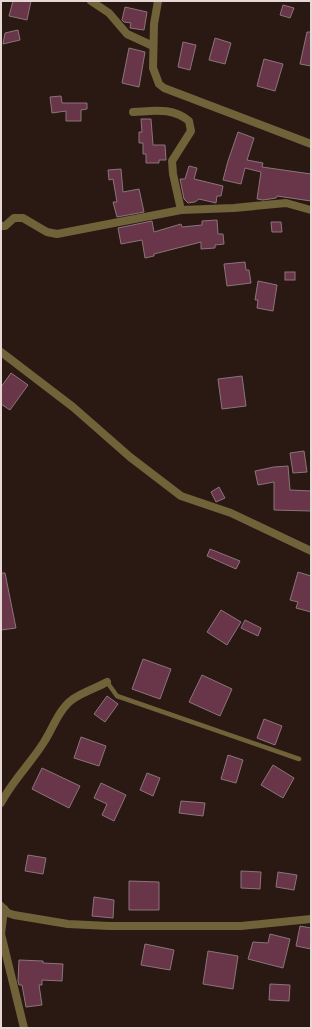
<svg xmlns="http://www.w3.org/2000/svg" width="312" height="1029" viewBox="0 0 312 1029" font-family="'Sofia Sans Condensed',sans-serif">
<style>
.building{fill:#693548;stroke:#8b747b}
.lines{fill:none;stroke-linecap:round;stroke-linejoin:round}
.lane{stroke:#706339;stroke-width:4.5}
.street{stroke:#706339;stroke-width:8}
</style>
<rect width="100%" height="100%" fill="#2a1912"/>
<g class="building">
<polygon points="13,1 31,1 27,20 9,16"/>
<polygon points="283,5 294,8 290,18 280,15"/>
<polygon points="125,7 147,12 144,30 130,28 131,23 124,22 122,20"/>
<polygon points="18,30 20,40 3,44 5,33"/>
<polygon points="307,32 311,32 311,66 300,64"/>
<polygon points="215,38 231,43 225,64 209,60"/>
<polygon points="183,42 196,45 190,70 178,67"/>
<polygon points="129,48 145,52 139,87 122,83"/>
<polygon points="264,59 283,64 275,91 257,86"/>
<polygon points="61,96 62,103 87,103 87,109 81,110 81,121 66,121 66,111 52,113 50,97"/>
<polygon points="141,119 151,119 153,145 165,145 166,160 159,160 159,163 146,163 146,154 143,154 143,143 139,143 139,132 142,132"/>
<polygon points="238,132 254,138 247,160 263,163 262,167 311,174 311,201 277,196 276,198 263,200 257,199 261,172 245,168 241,184 223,180 228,161"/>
<polygon points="189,166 197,168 194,179 223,186 221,196 217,196 216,203 199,199 195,202 188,203 184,199 180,179 185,179"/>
<polygon points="121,169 123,192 139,189 144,212 117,217 113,202 117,202 113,179 109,180 108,170"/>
<polygon points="217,220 218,234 223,234 224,244 215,245 215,248 201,249 201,242 154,254 154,256 145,258 142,240 121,244 118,228 152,221 154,232 181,224 182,227 202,225 202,221"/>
<polygon points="271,222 281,222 282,232 272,232"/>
<polygon points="245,262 246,270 249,270 251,283 227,286 224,264"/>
<rect x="285" y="272" width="10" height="8"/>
<polygon points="258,281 277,285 273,311 257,308 258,300 255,300"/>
<polygon points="11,373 28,385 10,410 1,404 1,387"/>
<polygon points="242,376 246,406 222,409 218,379"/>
<polygon points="304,451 307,472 293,473 290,453"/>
<polygon points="288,466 290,490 311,491 311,511 274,510 274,482 258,485 255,471 274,467"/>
<polygon points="219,487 225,498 216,502 211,492"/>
<polygon points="210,549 240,561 236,569 207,556"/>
<polygon points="298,572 311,576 311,612 296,608 298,602 290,600"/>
<polygon points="1,573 5,573 16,628 1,630"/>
<polygon points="221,610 241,622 227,645 207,632"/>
<polygon points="245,620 261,628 258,636 241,628"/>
<polygon points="143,659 171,669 160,699 132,689"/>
<polygon points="202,675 232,689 220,716 189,702"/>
<polygon points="107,696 118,704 105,722 94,714"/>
<polygon points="264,719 282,726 275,745 257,738"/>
<polygon points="81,737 106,746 99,766 74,758"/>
<polygon points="228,755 243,760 236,783 221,779"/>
<polygon points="273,765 294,778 283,798 261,785"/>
<polygon points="42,768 80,786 69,808 32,789"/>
<polygon points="147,773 160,778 153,796 140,790"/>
<polygon points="101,783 126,795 114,821 102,815 107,804 94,798"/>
<polygon points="181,801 205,803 203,816 179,813"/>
<polygon points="28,855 46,858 43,874 25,871"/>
<polygon points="241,871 261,872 260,889 241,888"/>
<polygon points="278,872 297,875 294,890 276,887"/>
<polygon points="129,881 159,882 159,910 129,910"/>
<polygon points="94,897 114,900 113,918 92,916"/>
<polygon points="300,926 311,928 311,949 296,946"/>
<polygon points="270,934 290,939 283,968 248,959 253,942 268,943"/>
<polygon points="145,944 174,950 170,970 141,965"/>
<polygon points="208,951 238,956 233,989 203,984"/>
<polygon points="19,960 43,961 43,963 63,964 62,981 42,980 42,985 39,985 42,1005 26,1007 22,985 19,985 18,981"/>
<polygon points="270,984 290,985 289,1001 269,1000"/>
</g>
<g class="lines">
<polyline class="lane" points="107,682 117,696 299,759"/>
<g class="street">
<polyline points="91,1 109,13 127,34 153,46"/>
<polyline points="158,1 154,24 153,68 159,84 164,88 311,144"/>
<path d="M133 112C154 111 172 107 189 121L191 131 172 161 173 174 181 210"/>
<polyline points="1,226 5,226 14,218 23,218 40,228 47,232 57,234 181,210 234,208 286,203 311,210"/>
<polyline points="1,352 73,407 130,457 181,496 231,513 311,551"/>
<path d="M1 803C12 781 31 763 44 742 53 728 59 709 73 699 83 692 96 688 107 682"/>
<polyline points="1,906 8,913 14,915 68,924 109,926 241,926 311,919"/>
<polyline points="4,909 1,934 24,1028"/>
</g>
</g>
<rect width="312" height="1029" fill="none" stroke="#e6d9d5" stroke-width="4"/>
</svg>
